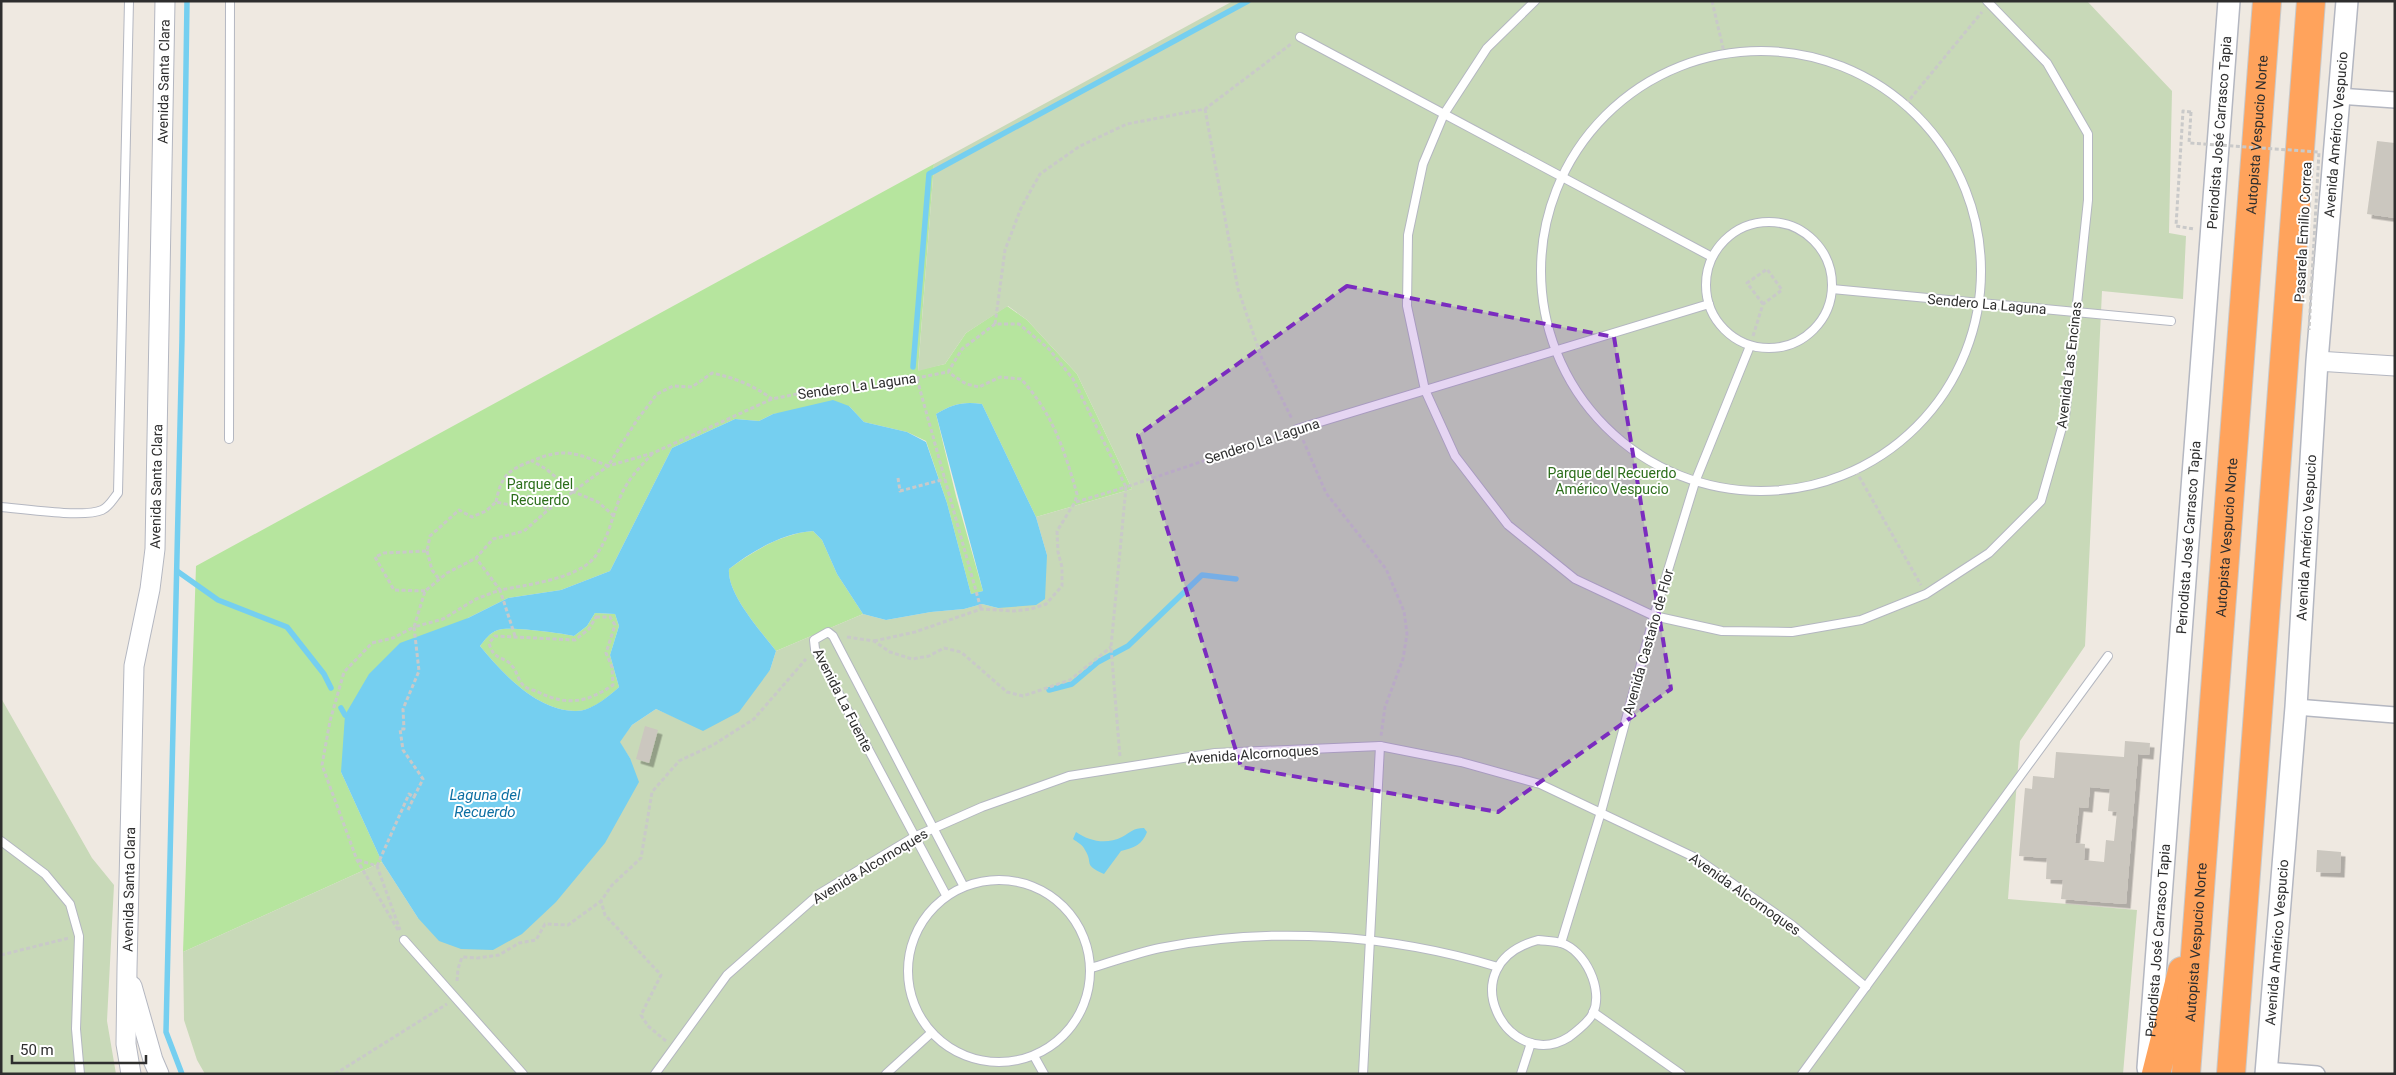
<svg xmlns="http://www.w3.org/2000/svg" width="2396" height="1075" viewBox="0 0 2396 1075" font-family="Roboto,sans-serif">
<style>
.green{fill:#b6e59e}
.cemetery{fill:#c8d9b8}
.water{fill:#75cff0;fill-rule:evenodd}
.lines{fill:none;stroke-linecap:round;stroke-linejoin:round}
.stream{stroke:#75cff0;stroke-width:5.5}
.building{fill:#cbc7bf;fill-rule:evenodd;filter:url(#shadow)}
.service-casing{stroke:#b4b7c1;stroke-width:10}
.minor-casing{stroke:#b4b7c1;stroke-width:18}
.tertiary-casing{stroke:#b4b7c1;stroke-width:21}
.secondary-casing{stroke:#b4b7c1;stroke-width:24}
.motorway-casing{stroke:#c9c9c9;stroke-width:30}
.path{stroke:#c9c9c9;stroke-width:3;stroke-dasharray:4 2.5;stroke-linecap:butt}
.service{stroke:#fff;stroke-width:8}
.minor{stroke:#fff;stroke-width:15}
.tertiary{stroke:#fff;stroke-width:19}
.secondary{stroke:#fff;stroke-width:21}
.motorway{stroke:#ffa35c;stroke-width:28}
.path-bridge{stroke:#c9c9c9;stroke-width:3;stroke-dasharray:4 2.5;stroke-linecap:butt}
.marked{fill:#7b2cbf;fill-opacity:0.2;stroke:#7b2cbf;stroke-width:4;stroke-dasharray:10 6;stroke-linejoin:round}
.labels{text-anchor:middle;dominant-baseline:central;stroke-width:4;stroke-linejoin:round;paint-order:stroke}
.street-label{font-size:14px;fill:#2e2e2e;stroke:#fff}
.park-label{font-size:14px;fill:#2c6e1b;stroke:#fff}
.water-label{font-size:15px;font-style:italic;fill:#0d6fa3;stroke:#fff}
</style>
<defs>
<filter id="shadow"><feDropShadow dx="4.5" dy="4.5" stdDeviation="0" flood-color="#0004"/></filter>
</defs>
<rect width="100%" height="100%" fill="#efe9e1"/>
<g class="green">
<path d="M934 164 918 370 945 364 966 333 1007 306 1027 320 1077 374 1132 489 1036 517 982 404C964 401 952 404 936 414L956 496 983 591 971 594 947 503 926 441 907 432 864 422 849 406 773 414 759 421 735 419 672 448 610 571 561 590 508 598 468 618 341 772 382 862 183 952 196 566Z"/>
<path d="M813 531 822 540 837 574 863 614 776 651C761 631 727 594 729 569 753 551 783 533 813 531Z"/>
<path d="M595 613 615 614 619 626 610 655 619 687C608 697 592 711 576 711 537 711 503 674 480 646 485 640 489 633 498 630 509 626 560 633 574 636L587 626Z"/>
</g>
<g class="cemetery">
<polygon points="1233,1 2087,1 2172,91 2169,233 2186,236 2183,299 2102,291 2085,646 2020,741 2008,899 2137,910 2123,1074 205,1074 197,1060 184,1020 183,952 382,862 418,918 630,758 619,742 632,725 656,709 704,730 770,670 776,651 863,614 886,620 931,612 964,609 982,604 998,608 1047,555 1036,517 1132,489 1077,374 1027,320 1008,306 966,333 945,364 918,371 934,164"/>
<polygon points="1,698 92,858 114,885 107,1021 116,1074 1,1074"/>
</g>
<g class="water">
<path d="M833 400 849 406 864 422 907 432 926 442 947 503 971 594 983 591 936 414C952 404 964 401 982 404L1036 517 1047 555 1045 599 1036 605 998 608 982 604 964 609 931 612 886 620 863 614 837 574 822 540 813 531C783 533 752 551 729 569 727 594 761 631 776 651L770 670 739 712 703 731 656 709 632 725 620 742 630 758 639 782 605 843 556 902 522 934 493 950 461 949 439 941 418 918 382 862 341 772 345 715 369 674 400 643 468 618 508 598 561 590 610 571 672 448 735 419 759 421 773 414ZM595 613 615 614 619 626 610 655 619 687C608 697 591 711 576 711 537 711 503 674 480 646 485 640 489 633 498 630 509 626 560 633 574 636L587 626Z"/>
<path d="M1144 828 1147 832C1142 845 1134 848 1121 851L1104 874C1082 864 1094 864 1085 850 1083 845 1077 842 1073 839L1076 832C1089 841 1106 845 1122 837 1131 832 1133 828 1144 828Z"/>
</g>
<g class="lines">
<g class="stream">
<polyline points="913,367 929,174 1248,1"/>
<polyline points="177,571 218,600 287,627 324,674 331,688"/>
<polyline points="1049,690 1072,684 1098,662 1128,646 1202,575 1236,579"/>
<polyline points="341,708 345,715"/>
<polyline points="182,1074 166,1032 182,339 187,1"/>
</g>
</g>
<g class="building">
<polygon points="2377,141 2395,143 2395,218 2367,214"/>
<polygon points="645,726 658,730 649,763 636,759"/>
<path d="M2125 741 2150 743 2149 755 2138 754 2126 904 2061 899 2063 880 2046 879 2047 858 2019 856 2025 788 2032 789 2033 776 2054 778 2056 752 2124 757ZM2090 787 2110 789 2108 811 2117 812 2114 841 2106 840 2104 862 2084 860 2085 844 2075 843 2079 807 2088 808Z"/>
<polygon points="2317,850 2341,852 2340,873 2316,872"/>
</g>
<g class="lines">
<g class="service-casing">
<g id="service">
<polyline points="1535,1 1487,48 1444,114 1423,164 1408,235 1407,306 1425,390 1455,456 1508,525 1575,579 1654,616 1722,631 1792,632 1861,620 1926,594 1989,553 2041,501 2065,417 2088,200 2088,134 2047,63 1987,1"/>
<polyline points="1300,37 1712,257"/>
<circle cx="1761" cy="271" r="220"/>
<circle cx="1769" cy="285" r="63"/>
<polyline points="1832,289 2171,321"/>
<polyline points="1297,429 1709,304"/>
<polyline points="229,439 230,1"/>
<path d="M1 507C23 509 84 518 102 510 109 507 113 499 118 493L129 1"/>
<polyline points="1,841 45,874 70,904 79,936 76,1029 80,1074"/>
<circle cx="999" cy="971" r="91"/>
<polyline points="946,895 815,649 814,640 828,632 833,636 963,885"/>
<polyline points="404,940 523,1074"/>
<path d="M1538 940C1545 941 1554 941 1561 943 1585 950 1604 990 1593 1013 1589 1022 1577 1031 1569 1037 1508 1075 1448 964 1538 940Z"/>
<polyline points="1561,943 1601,812 1654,616 1695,482 1750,346"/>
<path d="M1091 968C1114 961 1137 953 1160 948 1271 926 1389 934 1498 967"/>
<polyline points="1593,1012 1681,1074"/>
<polyline points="1034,1056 1044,1074"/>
<polyline points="655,1074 727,975 819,894 914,837 982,807 1069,776 1215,753 1380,746 1461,762 1540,784 1696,858 1792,925 1866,987"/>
<polyline points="886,1074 931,1033"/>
<polyline points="1363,1074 1380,746"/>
<polyline points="1521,1074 1531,1043"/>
<polyline points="1802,1074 2108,656"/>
</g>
</g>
<g class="minor-casing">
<g id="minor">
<polyline points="2338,96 2395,100"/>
<polyline points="2296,707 2395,715"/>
<polyline points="2266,1070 2317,1074"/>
</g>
</g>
<g class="tertiary-casing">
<g id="tertiary">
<polyline points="2317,361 2395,366"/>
<polyline points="132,986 153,1060 159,1074"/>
<path id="s1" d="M131 1074 126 1044 127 969 134 666 150 589 155 549 165 1"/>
</g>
</g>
<g class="secondary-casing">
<g id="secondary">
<path id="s2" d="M2148 1068 2229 1"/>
<path id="s3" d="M2266 1074 2296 707 2317 361 2347 1"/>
</g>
</g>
<g class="motorway-casing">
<g id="motorway">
<polyline points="2156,1074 2182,971"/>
<path id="s4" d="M2186 1074 2267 1"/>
<polyline points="2231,1074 2311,1"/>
</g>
</g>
<g class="path">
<polyline points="1712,1 1724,52"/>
<polyline points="1906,104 1982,12"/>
<polyline points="1205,109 1238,289 1262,359 1292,419"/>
<polyline points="2191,112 2183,111 2176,226 2194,229"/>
<polyline points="995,324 1005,250 1021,208 1040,174 1080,146 1127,124 1205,109 1291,44"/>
<polyline points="1753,336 1763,304 1782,290 1767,269 1747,283 1763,304"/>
<polyline points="917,379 981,609"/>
<polyline points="1303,440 1326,493 1386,569 1404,611 1407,634 1403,659 1385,707 1381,736"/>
<polyline points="1856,471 1921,585"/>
<polyline points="898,478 900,491 945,479"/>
<path d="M496 502C501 477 507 470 532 461"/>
<polyline points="1076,502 1126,487 1111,647 1120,757"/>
<path d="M614 516 598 502 574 492 546 469 532 461C564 447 577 453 608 466L637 420 657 394 673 386 692 387 712 373C735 378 753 385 772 399"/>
<polyline points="427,551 432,570 439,579"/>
<polyline points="425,591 394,590 375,557 384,553 427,551 430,536 459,510 472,517 486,511 496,502 510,505 528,496 548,510"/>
<path d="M596 617H610L615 625 606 653 612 667 613 685C586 703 567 706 538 692 534 690 527 689 524 686 518 681 517 671 512 666 504 655 494 662 489 643L495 636 575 640 589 629Z"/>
<path d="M515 636 500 590C526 585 576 579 594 558 610 538 612 513 623 491 630 477 642 465 652 454"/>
<polyline points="847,637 874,641 890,652 912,659 929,656 944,648 961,652 1007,692 1023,696 1070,680 1111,647"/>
<path d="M874 641 915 632 981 609 1014 611 1031 609 1046 604 1062 586V567L1058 552 1057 531 1075 502 1077 494C1064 449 1053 414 1021 379L1000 377 979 387 966 384 948 372"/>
<polyline points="408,810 414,797"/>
<polyline points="358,860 377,866 400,930"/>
<polyline points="377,866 409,794 414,797 423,779 403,750 400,729 404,729 403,709 419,671 414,627 443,619 476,599 500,590 476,558"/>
<polyline points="398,930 357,860 322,765 330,721 344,672 372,643 393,638 414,627 425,591 447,573 476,558 493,539 524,531 548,510 608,466 653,453 772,399 831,387 891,383 948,372 962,349 995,324 1019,324 1049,349 1073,379 1126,487 1287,433"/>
<polyline points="1,955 69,938"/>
<polyline points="457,981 458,969 462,957 478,958 499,955 519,943 536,940 545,924 568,925 601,901"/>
<polyline points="666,1041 648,1026 641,1015 661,975 605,915 601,901 612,885 641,858 652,792 679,761 713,745 754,719 806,659"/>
<polyline points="335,1074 447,1004"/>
</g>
<use href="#service" class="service"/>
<use href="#minor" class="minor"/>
<use href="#tertiary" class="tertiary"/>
<use href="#secondary" class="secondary"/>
<use href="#motorway" class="motorway"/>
<polyline class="path-bridge" points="2191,112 2189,143 2319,152 2309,330"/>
</g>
<path class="marked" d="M1347 286 1614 337 1671 689 1498 812 1241 767 1138 435Z"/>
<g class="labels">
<g class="street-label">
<text stroke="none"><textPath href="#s1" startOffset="995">Avenida Santa Clara</textPath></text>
<text stroke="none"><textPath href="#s2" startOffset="938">Periodista José Carrasco Tapia</textPath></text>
<text stroke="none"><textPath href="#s4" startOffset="942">Autopista Vespucio Norte</textPath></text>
<text stroke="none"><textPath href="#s3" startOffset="942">Avenida Américo Vespucio</textPath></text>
<text transform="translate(2303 232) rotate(-87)">Pasarela Emilio Correa</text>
<text transform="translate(1987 304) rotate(5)">Sendero La Laguna</text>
<text transform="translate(2069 365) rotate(-83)">Avenida Las Encinas</text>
<text transform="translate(857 386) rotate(-8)">Sendero La Laguna</text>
<text transform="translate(1262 441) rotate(-18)">Sendero La Laguna</text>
<text stroke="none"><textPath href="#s1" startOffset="590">Avenida Santa Clara</textPath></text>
<text stroke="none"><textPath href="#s2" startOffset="532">Periodista José Carrasco Tapia</textPath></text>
<text stroke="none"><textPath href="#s4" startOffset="538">Autopista Vespucio Norte</textPath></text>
<text stroke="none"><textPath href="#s3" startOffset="538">Avenida Américo Vespucio</textPath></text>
<text transform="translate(1648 642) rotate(-74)">Avenida Castaño de Flor</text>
<text transform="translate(843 700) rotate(63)">Avenida La Fuente</text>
<text transform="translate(1253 754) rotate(-4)">Avenida Alcornoques</text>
<text transform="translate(870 866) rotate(-31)">Avenida Alcornoques</text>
<text stroke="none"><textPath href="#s1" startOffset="185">Avenida Santa Clara</textPath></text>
<text transform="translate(1745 894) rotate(35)">Avenida Alcornoques</text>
<text stroke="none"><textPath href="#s2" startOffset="128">Periodista José Carrasco Tapia</textPath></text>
<text stroke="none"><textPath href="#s4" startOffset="132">Autopista Vespucio Norte</textPath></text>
<text stroke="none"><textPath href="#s3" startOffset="132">Avenida Américo Vespucio</textPath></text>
</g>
<g class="park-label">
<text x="1612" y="473">Parque del Recuerdo<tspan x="1612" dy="16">Américo Vespucio</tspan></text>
<text x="540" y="484">Parque del<tspan x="540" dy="16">Recuerdo</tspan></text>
</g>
<g class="water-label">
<text x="485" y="795">Laguna del<tspan x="485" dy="17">Recuerdo</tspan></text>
</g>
</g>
<rect width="2396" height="1075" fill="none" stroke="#2e2e2e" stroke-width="5"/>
<path d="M12 1055v8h134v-8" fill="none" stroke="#2e2e2e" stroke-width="2.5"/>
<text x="20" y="1055" font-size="15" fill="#2e2e2e" stroke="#ffffff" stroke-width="4" paint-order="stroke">50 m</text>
</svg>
